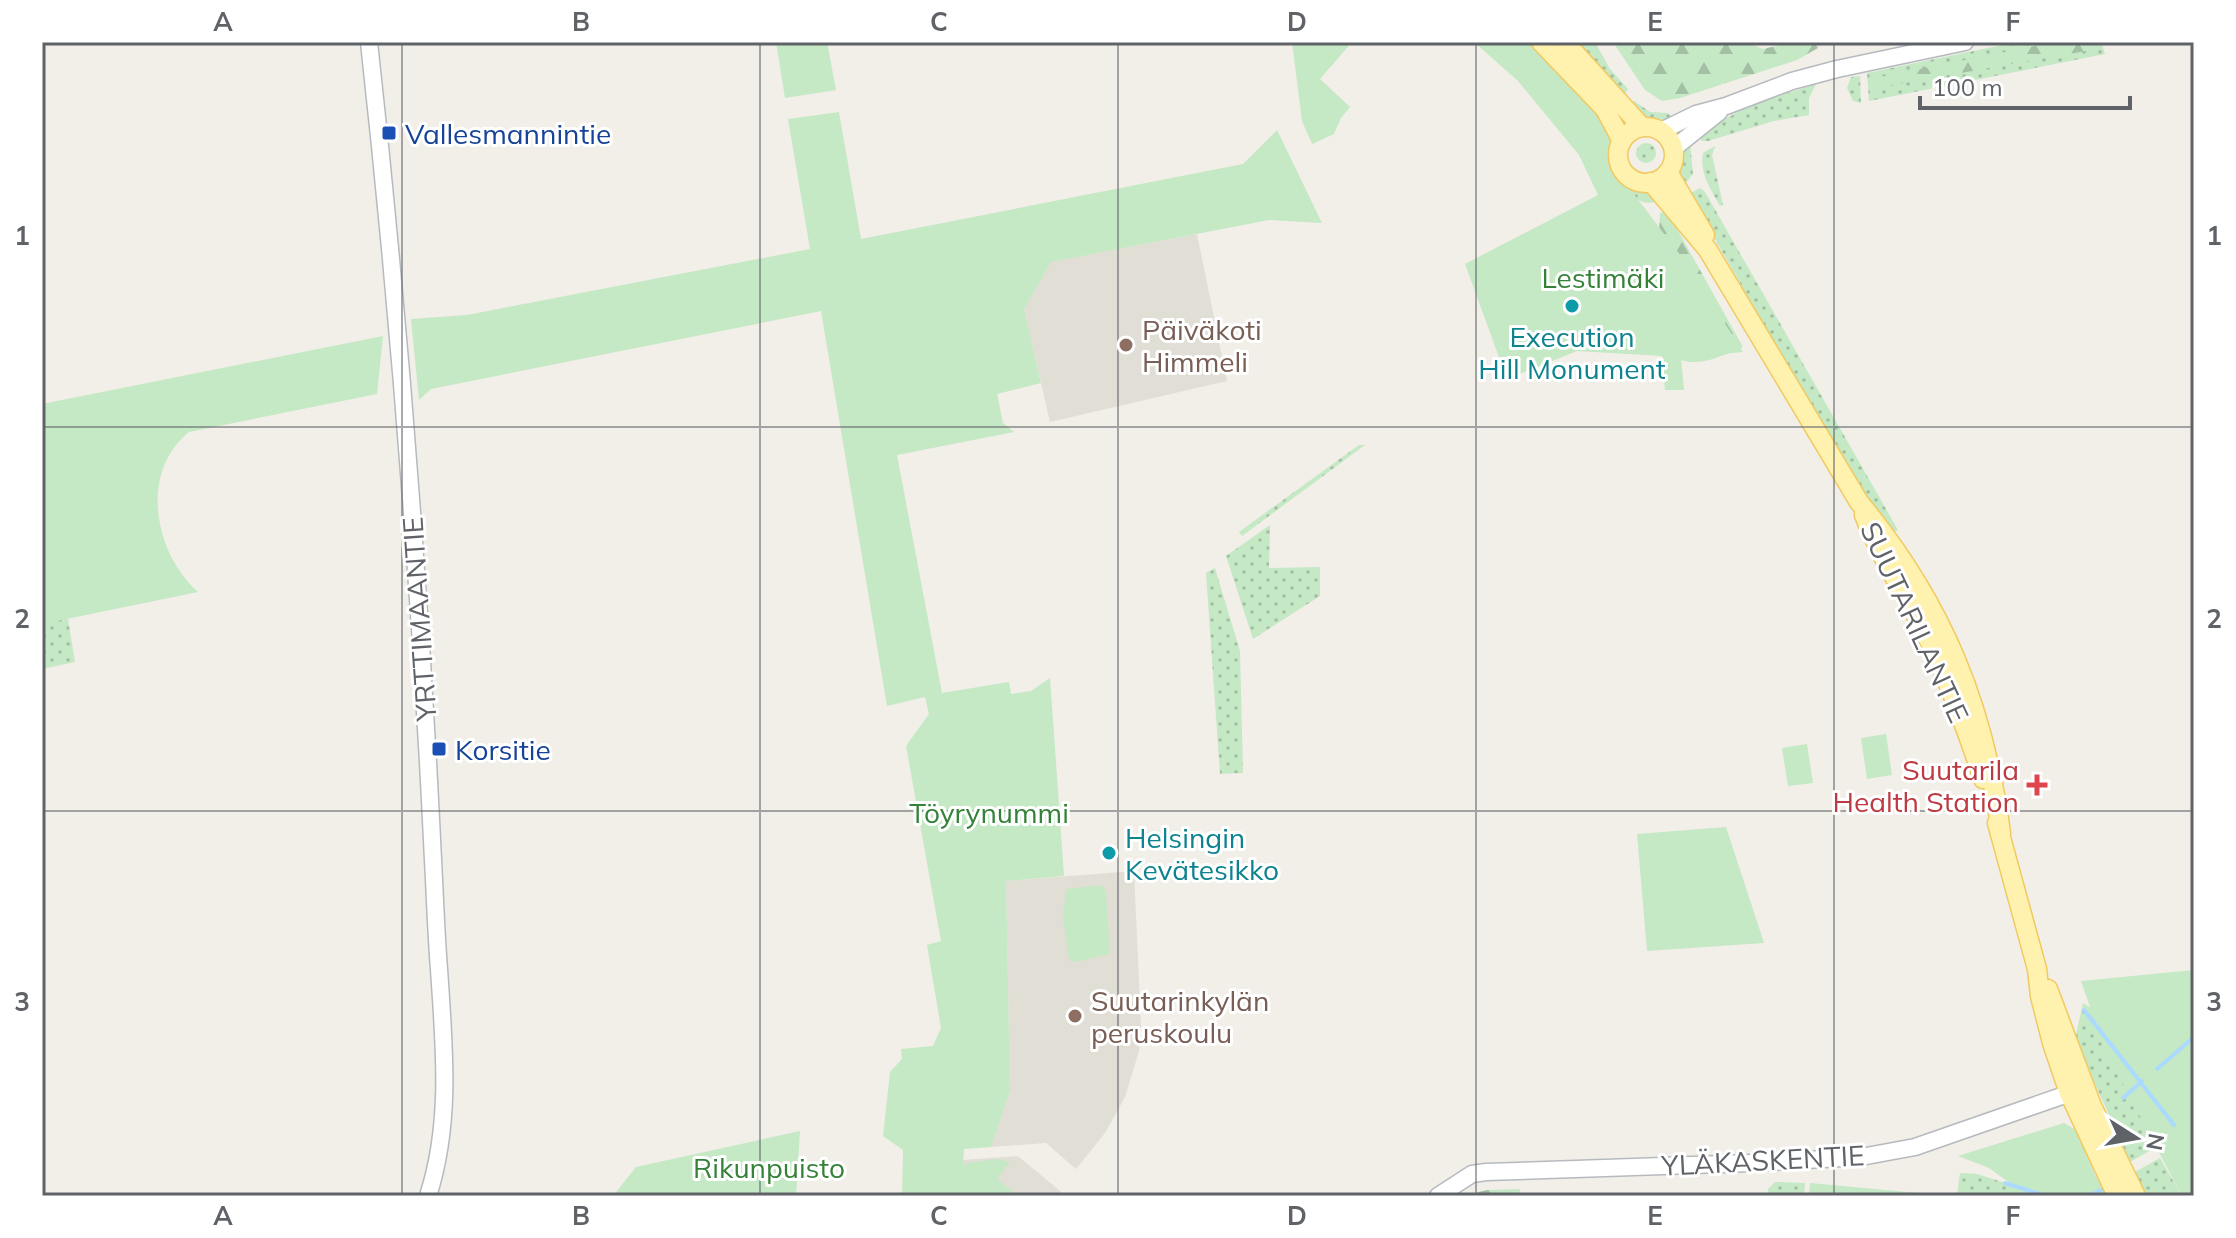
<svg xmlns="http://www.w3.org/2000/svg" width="2236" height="1238" viewBox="0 0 2236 1238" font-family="Mulish,sans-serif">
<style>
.education{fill:#e1ded6}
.grass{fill:url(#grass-dots)}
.forest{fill:url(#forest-firs)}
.park{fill:#c5e8c5}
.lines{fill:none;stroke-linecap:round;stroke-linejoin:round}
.stream{stroke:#aadaff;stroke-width:4}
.secondary-casing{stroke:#b6babf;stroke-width:19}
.primary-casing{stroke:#f2c960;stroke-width:21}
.secondary{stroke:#fff;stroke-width:16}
.primary{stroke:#fff2af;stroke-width:18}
.grid{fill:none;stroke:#5f6368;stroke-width:2;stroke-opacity:0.55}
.transit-dot{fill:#1a4fb4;stroke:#fff;stroke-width:3}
.culture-dot{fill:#0f9aa8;stroke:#fff;stroke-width:3}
.education-dot{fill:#8d6e63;stroke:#fff;stroke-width:3}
.health-dot{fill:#e0444e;stroke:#fff;stroke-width:3}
.labels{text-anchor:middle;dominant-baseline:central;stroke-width:6;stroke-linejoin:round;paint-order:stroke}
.transit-label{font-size:28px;fill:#164399;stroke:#fff;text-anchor:start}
.park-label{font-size:28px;fill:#348238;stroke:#fff}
.education-label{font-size:28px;fill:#785e54;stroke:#fff;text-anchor:start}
.culture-label{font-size:28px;fill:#0d838f;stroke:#fff}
.street-label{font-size:28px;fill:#5f6368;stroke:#fff}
.health-label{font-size:28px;fill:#be3a42;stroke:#fff;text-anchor:end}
.neatline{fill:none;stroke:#5f6368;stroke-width:3}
.grid-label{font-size:26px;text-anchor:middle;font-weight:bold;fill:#5f6368}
</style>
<defs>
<pattern id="grass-dots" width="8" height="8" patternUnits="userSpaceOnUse" patternTransform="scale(2)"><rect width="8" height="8" fill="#c5e8c5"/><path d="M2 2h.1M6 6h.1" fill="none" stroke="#a3c0a4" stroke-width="1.8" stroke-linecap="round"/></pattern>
<pattern id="forest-firs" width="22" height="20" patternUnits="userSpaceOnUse" patternTransform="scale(2)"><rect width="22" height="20" fill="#c5e8c5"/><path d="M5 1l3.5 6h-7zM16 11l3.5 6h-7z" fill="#a3c0a4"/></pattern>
</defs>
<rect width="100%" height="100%" fill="#f1efe8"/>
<g class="education">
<polygon points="1197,234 1227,381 1050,422 1024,309 1050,262"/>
<polygon points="1134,871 1141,1027 1139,1051 1125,1097 1105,1133 1076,1169 1046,1143 991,1147 1010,1091 1006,881"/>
<polygon points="1018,1156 1066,1196 962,1196 963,1160"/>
</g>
<g class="grass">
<polygon points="1576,42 1595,42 1610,69 1628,89 1621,99"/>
<polygon points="2017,42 2101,42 2105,54 1869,101 1867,73"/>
<polygon points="1860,76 1861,103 1853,101 1847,88 1851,77"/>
<polygon points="1816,84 1809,98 1809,115 1774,121 1708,141 1702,141 1697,135 1748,106"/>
<path d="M1634 101 1650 112 1667 113 1675 118C1655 125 1646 118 1629 107Z"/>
<path d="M1598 127 1612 150 1618 173 1629 181 1652 189 1662 198C1629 222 1606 149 1598 127Z"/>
<circle cx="1646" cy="153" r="10"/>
<path d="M1690 143 1693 174 1684 185C1675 169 1678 156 1690 143Z"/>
<path d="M1715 146 1712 155 1723 205 1720 206C1711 189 1699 173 1703 153Z"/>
<polygon points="1700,188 1705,192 1898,530 1892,533 1834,446 1689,194"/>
<polygon points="1359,445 1365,445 1242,536 1239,532"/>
<polygon points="1270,525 1269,568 1320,567 1320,596 1253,639 1226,556"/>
<polygon points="1215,568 1240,651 1243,773 1220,774 1206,573"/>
<polygon points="68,619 75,662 42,669 42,620"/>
<polygon points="2083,1003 2091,1008 2096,1022 2174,1137 2130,1162 2075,1039"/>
<polygon points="2160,1158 2182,1196 2146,1196 2135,1172"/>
<polygon points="1960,1173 1977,1174 2046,1196 1957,1196"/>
<polygon points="1775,1182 1805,1183 1804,1196 1768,1196 1768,1189"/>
</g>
<g class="forest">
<polygon points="1613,42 1745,42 1763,49 1793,42 1819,42 1818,48 1797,60 1680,98 1662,101 1645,90"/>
<polygon points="2055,42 2093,42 2097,49 1870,89 1870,79"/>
<path d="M1667 211 1743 347C1724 355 1699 368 1679 359L1659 232 1660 213Z"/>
<polygon points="1520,1189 1519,1196 1462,1196 1487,1190"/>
</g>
<g class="park">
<polygon points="776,42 827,42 836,90 785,98"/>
<polygon points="1292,42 1352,42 1320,79 1350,107 1341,118 1334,134 1312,144 1302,121"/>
<polygon points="1474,42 1532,42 1602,113 1613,140 1613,158 1618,173 1690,268 1743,352 1681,358 1684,390 1665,390 1662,356 1577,351 1507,379 1465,264 1598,195 1579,155 1518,81"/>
<polygon points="839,112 861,239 1243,164 1277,130 1322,223 1269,220 1051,262 1024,309 1041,383 997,394 1003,423 1014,432 897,455 942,693 1009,682 1011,694 1031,691 1050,678 1064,876 1006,881 1010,1091 991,1147 964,1149 963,1168 967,1163 997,1159 1010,1162 997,1179 1018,1196 902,1196 903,1150 883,1136 890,1072 902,1059 901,1049 933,1046 941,1028 927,945 941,941 906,746 929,714 925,697 887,706 821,311 431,389 419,400 411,319 467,315 810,249 788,119"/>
<path d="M383 336 377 394 189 432C139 472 154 553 198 592L42 624V404Z"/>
<polygon points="1886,734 1892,775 1867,779 1861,738"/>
<polygon points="1807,744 1813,783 1788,786 1782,748"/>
<polygon points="1726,827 1764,943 1647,951 1637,834"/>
<polygon points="1101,885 1106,891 1110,954 1076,962 1069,960 1063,917 1066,889"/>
<polygon points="2194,970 2194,1196 2182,1196 2106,1052 2081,981"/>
<polygon points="2064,1123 2076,1130 2095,1175 2109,1196 2028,1196 1989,1168 1958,1156"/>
<polygon points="800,1131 796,1196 613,1196 636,1167"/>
<polygon points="1810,1183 1940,1195 1809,1196"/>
</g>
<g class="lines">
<g class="stream">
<polyline points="2084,1010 2174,1125"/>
<polyline points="2157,1069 2194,1037"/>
<polyline points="2123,1098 2142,1081"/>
<polyline points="2005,1183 2046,1196"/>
<polyline points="2088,1196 2106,1188"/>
</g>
<g class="secondary-casing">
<g id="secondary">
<path d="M369 42C399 314 420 587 433 860 435 896 436 932 439 969 444 1045 452 1122 428 1196"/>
<polyline points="1661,131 1696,114 1726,106 1792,81 1837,69 1965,42"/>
<polyline points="1674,148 1719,112"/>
<polyline points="1438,1196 1472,1174 1486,1172 1751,1163 1861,1157 1915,1147 2079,1090"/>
</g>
</g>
<g class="primary-casing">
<g id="primary">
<polyline points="1541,42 1605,109 1622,141"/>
<polyline points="1565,42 1642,127"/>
<circle cx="1646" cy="155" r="28"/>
<polyline points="1668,172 1705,235"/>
<path d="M1651 182 1708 250 1859 502C1942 602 1984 704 2001 833"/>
<path d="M1864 515C1882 562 1911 602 1932 647 1952 690 1968 734 1983 779"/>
<polyline points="1997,823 2037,969 2040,996 2052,1043 2069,1093 2117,1196"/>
<polyline points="2048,989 2092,1106 2136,1196"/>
</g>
</g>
<use href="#secondary" class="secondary"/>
<use href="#primary" class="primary"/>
</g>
<path class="grid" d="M402 42V1196M760 42V1196M1118 42V1196M1476 42V1196M1834 42V1196M42 427H2194M42 811H2194"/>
<g class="transit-dot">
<rect x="381" y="125" width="16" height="16" rx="4"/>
<rect x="431" y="741" width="16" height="16" rx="4"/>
</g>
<g class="culture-dot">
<circle cx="1572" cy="306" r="8"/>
<circle cx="1109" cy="853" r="8"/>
</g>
<g class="education-dot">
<circle cx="1126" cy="345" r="8"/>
<circle cx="1075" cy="1016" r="8"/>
</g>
<path class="health-dot" d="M2033 773h8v8h8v8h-8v8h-8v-8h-8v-8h8z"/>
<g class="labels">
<g class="transit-label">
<text x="405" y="133">Vallesmannintie</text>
<text x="455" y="749">Korsitie</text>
</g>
<g class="park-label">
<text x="1603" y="277">Lestimäki</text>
<text x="989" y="812">Töyrynummi</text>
<text x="769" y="1167">Rikunpuisto</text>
</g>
<g class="education-label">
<text x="1142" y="329">Päiväkoti<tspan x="1142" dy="32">Himmeli</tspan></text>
<text x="1091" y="1000">Suutarinkylän<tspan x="1091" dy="32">peruskoulu</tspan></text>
</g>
<g class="culture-label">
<text x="1572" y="336">Execution<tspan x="1572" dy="32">Hill Monument</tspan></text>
<text x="1125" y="837" text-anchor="start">Helsingin<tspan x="1125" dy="32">Kevätesikko</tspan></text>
</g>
<g class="street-label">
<text transform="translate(419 619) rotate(-94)">YRTTIMAANTIE</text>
<text transform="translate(1915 622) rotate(65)">SUUTARILANTIE</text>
<text transform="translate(1763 1160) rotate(-3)">YLÄKASKENTIE</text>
</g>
<g class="health-label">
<text x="2019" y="769">Suutarila<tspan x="2019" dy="32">Health Station</tspan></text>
</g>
</g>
<rect width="2236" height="1238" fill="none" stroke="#ffffff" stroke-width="88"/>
<g transform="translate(2136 1138) rotate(101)" stroke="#ffffff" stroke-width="6" paint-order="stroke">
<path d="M0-6L14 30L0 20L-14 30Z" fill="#5f6368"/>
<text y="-12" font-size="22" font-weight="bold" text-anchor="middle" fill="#5f6368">N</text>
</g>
<path d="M1920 96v12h210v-12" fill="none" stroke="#5f6368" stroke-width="4"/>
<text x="1932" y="96" font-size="24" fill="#5f6368" stroke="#ffffff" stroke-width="6" paint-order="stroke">100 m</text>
<rect x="44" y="44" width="2148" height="1150" class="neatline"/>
<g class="grid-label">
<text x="223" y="31">A</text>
<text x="581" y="31">B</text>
<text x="939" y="31">C</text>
<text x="1297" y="31">D</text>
<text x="1655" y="31">E</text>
<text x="2013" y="31">F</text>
<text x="22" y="245">1</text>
<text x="2214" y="245">1</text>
<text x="22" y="628">2</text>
<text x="2214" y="628">2</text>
<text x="22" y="1011">3</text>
<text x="2214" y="1011">3</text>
<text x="223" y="1225">A</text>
<text x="581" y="1225">B</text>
<text x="939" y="1225">C</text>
<text x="1297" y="1225">D</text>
<text x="1655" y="1225">E</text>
<text x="2013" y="1225">F</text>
</g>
</svg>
